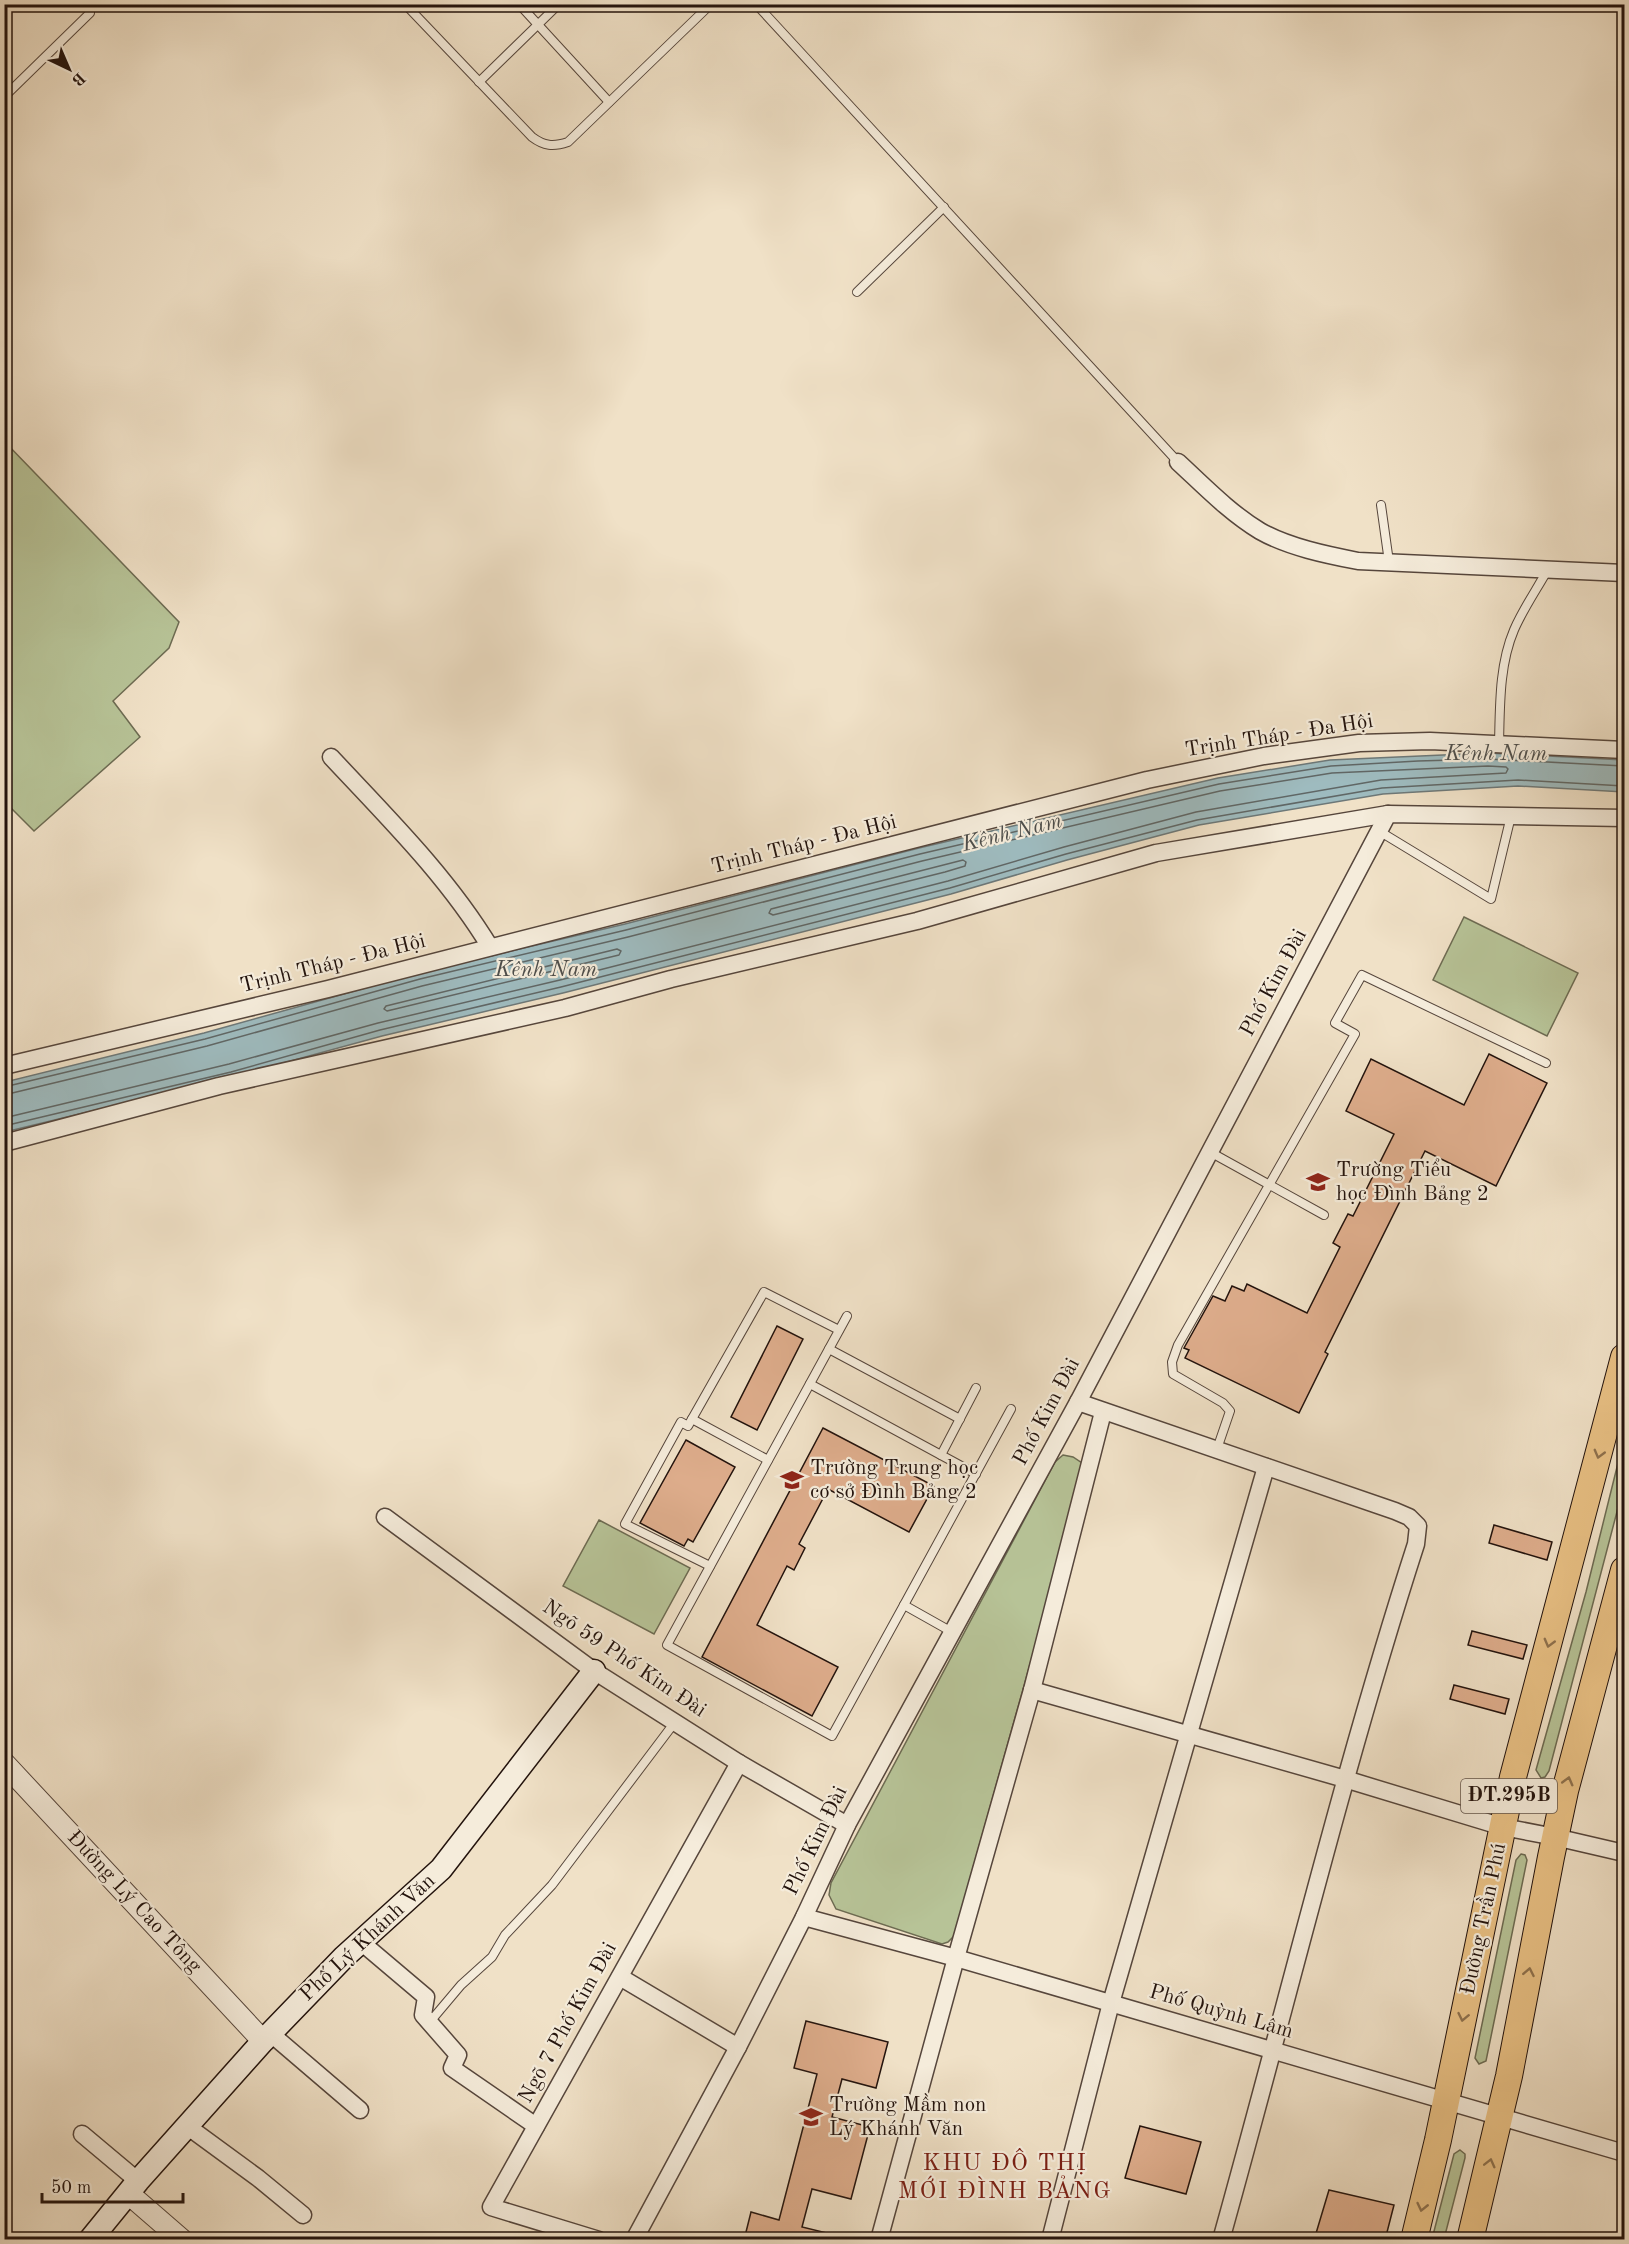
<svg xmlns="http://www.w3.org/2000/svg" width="1629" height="2244" viewBox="0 0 1629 2244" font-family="'Old Standard TT',serif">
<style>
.green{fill:#b7c397;stroke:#6d6b52;stroke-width:1.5}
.water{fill:#9ebbbf;stroke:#6d7878;stroke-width:1.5}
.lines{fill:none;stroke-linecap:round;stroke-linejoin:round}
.shore{stroke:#606766;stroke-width:1.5}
.building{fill:#dead8c;stroke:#23130d;stroke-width:1.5}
.service-casing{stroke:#56463c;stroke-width:10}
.minor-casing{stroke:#56463c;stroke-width:19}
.tertiary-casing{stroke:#56463c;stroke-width:23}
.secondary-casing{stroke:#23130d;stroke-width:25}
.primary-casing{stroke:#23130d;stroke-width:28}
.service{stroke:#f5ecdb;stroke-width:8}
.minor{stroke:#f5ecdb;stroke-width:16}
.tertiary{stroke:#f5ecdb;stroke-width:21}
.secondary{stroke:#f5ecdb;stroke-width:22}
.primary{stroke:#e8c084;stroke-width:26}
.oneway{stroke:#8f724e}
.labels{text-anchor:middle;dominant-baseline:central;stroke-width:4.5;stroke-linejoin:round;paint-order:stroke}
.shield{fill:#f5ecdb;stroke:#62544b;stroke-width:1.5}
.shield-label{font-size:20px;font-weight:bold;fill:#23130d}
.street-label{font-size:21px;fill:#23130d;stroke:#f5ecdb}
.poi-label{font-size:21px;fill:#23130d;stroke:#f5ecdb;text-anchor:start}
.water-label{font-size:22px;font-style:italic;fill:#4e4e4b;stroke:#f5ecdb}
.quarter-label{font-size:24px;letter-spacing:1.5px;fill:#7a1f14;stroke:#f5ecdb}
</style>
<rect width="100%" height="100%" fill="#f0e1c7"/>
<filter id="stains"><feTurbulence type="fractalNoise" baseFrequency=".00333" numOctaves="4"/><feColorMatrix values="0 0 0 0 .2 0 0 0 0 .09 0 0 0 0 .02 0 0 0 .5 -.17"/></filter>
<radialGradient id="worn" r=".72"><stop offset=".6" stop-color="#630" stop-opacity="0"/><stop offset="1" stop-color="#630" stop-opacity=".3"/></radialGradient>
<g class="green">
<polygon points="4,441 179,622 169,648 113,701 140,737 34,831 5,802"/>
<polygon points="1464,917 1578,973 1547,1036 1433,980"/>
<polygon points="1063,1455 1073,1457 1082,1463 1084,1471 954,1936 948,1942 942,1944 836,1909 829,1895 831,1883 1055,1462"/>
<polygon points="1618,1463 1624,1465 1624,1485 1549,1771 1545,1777 1541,1778 1536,1770 1586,1592"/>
<polygon points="599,1520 690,1568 654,1634 563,1586"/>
<polygon points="1521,1854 1525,1855 1527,1860 1486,2061 1479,2064 1475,2058 1516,1860"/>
<polygon points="1460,2150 1465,2154 1465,2158 1444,2239 1432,2239 1454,2154"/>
</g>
<polygon class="water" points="1488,753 1624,760 1624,792 1518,786 1383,794 1199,825 1067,860 951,894 563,993 382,1036 232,1077 5,1132 5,1082 204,1033 419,973 625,924 919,848 1218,778 1330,760"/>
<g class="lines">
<g class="shore">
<polygon points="963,860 966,862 965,866 945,872 773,915 769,913 771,909"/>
<polygon points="617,949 621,951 619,955 387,1011 384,1009 386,1006"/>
<polyline points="4,1087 205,1039 420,979 626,930 920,854 1219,784 1331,766 1418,761 1488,759 1624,766"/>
<polyline points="4,1095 207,1046 422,986 628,937 922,861 1220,791 1332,773 1488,766 1506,767 1508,769 1506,773 1381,780 1196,812 1064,847 948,881 560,980 378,1023 229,1064 4,1118"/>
<polyline points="4,1126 231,1072 380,1030 561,987 950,888 1066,854 1197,820 1382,788 1518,780 1624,786"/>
</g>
</g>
<g class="building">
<polygon points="1489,1054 1547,1083 1496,1186 1425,1151 1325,1352 1328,1354 1299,1413 1185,1358 1189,1350 1184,1348 1213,1296 1225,1301 1232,1286 1244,1291 1247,1284 1307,1313 1340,1247 1333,1243 1348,1214 1353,1216 1394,1134 1346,1111 1371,1059 1464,1105"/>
<polygon points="777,1326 803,1339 757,1430 731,1417"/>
<polygon points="823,1428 934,1486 909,1532 828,1489 799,1544 805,1548 794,1570 787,1566 757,1625 838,1667 812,1716 702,1657"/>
<polygon points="686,1440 735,1467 693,1542 688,1539 684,1546 640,1523"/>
<polygon points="1494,1525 1552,1542 1547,1560 1489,1543"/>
<polygon points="1472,1631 1527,1645 1523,1659 1468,1645"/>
<polygon points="1454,1685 1509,1699 1505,1714 1450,1699"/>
<polygon points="806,2021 888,2042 876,2088 842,2079 832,2117 870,2127 851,2199 812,2189 802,2227 831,2234 830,2240 744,2240 751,2212 779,2220 817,2074 794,2068"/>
<polygon points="1140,2126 1201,2142 1186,2194 1125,2178"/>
<polygon points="1329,2190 1394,2205 1385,2240 1314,2240"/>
</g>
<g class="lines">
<g class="service-casing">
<g id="service">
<path d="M405 4 532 137C544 146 553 147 568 142L711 4"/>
<polyline points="519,4 609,102"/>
<polyline points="756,4 1178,462"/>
<polyline points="479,82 559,4"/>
<polyline points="4,97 90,13 90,4"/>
<polyline points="857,292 944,207"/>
<polyline points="1381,505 1389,562"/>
<path d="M1499 744C1500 707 1499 665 1514 630 1523 609 1537 589 1548 569"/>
<polyline points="1379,831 1491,899 1511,816"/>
<polyline points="1210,1152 1324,1215"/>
<polyline points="847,1316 667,1645 832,1736 904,1605"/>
<polyline points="829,1349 960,1419"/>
<polyline points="810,1384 976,1474"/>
<polyline points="692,1419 688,1426 681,1422 625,1524 710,1566"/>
<polyline points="1217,1449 1230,1411 1223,1403 1173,1374 1172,1362 1178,1345 1355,1034 1335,1023 1362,975 1546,1063"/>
<polyline points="941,1455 976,1388"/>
<polyline points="768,1460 692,1419 764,1292 839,1330"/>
<polyline points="952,1632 904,1605 1011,1409"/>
<polyline points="429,2023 461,1985 492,1957 505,1935 552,1885 675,1722"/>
</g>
</g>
<g class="minor-casing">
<g id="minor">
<path d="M1178 462C1204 486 1230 513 1260 531 1288 547 1327 555 1358 561L1624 573"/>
<path d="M331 757C387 817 447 876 490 947"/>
<polyline points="4,1066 328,989 1147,780 1264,756 1359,743 1430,741 1624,750"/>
<polyline points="4,1143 219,1086 565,1008 671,979 917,921 1156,853 1388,814"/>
<path d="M1078 1402 1395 1511 1409 1517 1418 1526 1416 1544C1342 1773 1286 2008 1221 2240"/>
<polyline points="385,1517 594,1671 739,1763 847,1825"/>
<polyline points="1032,1690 1345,1779 1503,1827 1555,1837 1624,1853"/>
<polyline points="804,1917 956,1958 1624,2153"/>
<polyline points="361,1942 426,1997 423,2015 458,2055 452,2068 536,2126"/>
<polyline points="620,1977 738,2047"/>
<polyline points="270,2033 360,2110"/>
<polyline points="187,2126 258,2178 303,2215"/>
<polyline points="82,2134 138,2181"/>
<polyline points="599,2240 491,2207 739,1763"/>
<polyline points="634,2240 738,2047 804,1917 847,1825 1078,1402 1388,814 1624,818"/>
<polyline points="879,2240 956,1958 1032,1690 1103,1412"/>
<polyline points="1050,2240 1111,2003 1266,1467"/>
</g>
</g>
<g class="tertiary-casing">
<g id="tertiary">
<polyline points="4,1763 263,2041"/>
<polyline points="129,2194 182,2240"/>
</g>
</g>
<g class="secondary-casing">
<polyline id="secondary" points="90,2240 138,2181 263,2041 344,1957 441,1869 594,1671"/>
</g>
<g class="primary-casing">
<g id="primary">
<polyline points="1414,2240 1438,2140 1513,1777 1624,1357"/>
<polyline points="1470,2240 1509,2076 1551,1857 1565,1791 1624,1570"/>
</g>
</g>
<use href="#service" class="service"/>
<use href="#minor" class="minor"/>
<use href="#tertiary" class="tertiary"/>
<use href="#secondary" class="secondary"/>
<use href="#primary" class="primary"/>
</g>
<defs><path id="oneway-chevron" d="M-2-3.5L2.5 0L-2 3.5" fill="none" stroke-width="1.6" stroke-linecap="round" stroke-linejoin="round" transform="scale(1.5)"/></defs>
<g class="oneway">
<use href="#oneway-chevron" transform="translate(1599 1454) rotate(105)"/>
<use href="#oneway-chevron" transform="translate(1549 1643) rotate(105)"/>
<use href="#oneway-chevron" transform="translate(1568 1781) rotate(-75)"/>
<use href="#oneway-chevron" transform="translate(1529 1972) rotate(-79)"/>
<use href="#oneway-chevron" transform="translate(1463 2017) rotate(102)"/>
<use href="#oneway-chevron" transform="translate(1490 2163) rotate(-76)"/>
<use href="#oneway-chevron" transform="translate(1422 2207) rotate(103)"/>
</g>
<defs>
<g id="school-bare" transform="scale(1.8)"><path d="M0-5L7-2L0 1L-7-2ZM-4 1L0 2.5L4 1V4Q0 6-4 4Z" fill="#8f2418" stroke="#f5ecdb" stroke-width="2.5" paint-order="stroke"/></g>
</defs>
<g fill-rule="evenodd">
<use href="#school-bare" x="1318" y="1182"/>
<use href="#school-bare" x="792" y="1480"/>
<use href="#school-bare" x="811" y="2117"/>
</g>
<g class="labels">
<rect class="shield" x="1461" y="1779" width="96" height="34" rx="4.5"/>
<g class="shield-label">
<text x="1509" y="1796">ĐT.295B</text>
</g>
<g class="street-label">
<text transform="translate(1279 736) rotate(-9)">Trịnh Tháp - Đa Hội</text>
<text transform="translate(804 845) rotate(-14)">Trịnh Tháp - Đa Hội</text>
<text transform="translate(333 964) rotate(-14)">Trịnh Tháp - Đa Hội</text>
<text transform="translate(1274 983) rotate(-62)">Phố Kim Đài</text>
<text transform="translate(1047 1412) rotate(-62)">Phố Kim Đài</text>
<text transform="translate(624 1659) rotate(34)">Ngõ 59 Phố Kim Đài</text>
<text transform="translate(816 1841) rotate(-64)">Phố Kim Đài</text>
<text transform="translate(134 1902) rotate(47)">Đường Lý Cao Tông</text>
<text transform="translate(1484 1919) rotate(-78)">Đường Trần Phú</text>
<text transform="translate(368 1938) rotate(-43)">Phố Lý Khánh Văn</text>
<text transform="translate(1221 2012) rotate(16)">Phố Quỳnh Lâm</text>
<text transform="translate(568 2023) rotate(-61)">Ngõ 7 Phố Kim Đài</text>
</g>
<g class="poi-label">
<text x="1336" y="1170">Trường Tiểu<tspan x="1336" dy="24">học Đình Bảng 2</tspan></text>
<text x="810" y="1468">Trường Trung học<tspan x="810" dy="24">cơ sở Đình Bảng 2</tspan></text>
<text x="829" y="2105">Trường Mầm non<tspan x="829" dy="24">Lý Khánh Văn</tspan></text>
</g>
<g class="water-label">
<text x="1496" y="754">Kênh Nam</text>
<text transform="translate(1012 833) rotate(-14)">Kênh Nam</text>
<text x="546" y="970">Kênh Nam</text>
</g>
<g class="quarter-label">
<text x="1005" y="2164">KHU ĐÔ THỊ<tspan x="1005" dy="28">MỚI ĐÌNH BẢNG</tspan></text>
</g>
</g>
<rect width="1629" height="2244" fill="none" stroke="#f0e1c7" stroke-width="24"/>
<rect x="6" y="6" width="1617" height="2232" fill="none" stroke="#23130d" stroke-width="3"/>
<rect x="12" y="12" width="1605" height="2220" fill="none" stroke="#23130d" stroke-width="1.5"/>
<g transform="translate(69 69) rotate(136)" stroke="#f5ecdb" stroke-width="4.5" paint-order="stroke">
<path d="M0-4.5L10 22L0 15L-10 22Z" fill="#23130d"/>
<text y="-9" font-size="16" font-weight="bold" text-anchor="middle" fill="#23130d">B</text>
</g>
<path d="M42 2193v9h141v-9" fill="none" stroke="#23130d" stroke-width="3"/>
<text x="51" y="2193" font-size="18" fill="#23130d" stroke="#f5ecdb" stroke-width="4.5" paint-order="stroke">50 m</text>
<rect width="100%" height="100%" filter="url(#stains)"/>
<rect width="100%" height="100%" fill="url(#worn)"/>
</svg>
